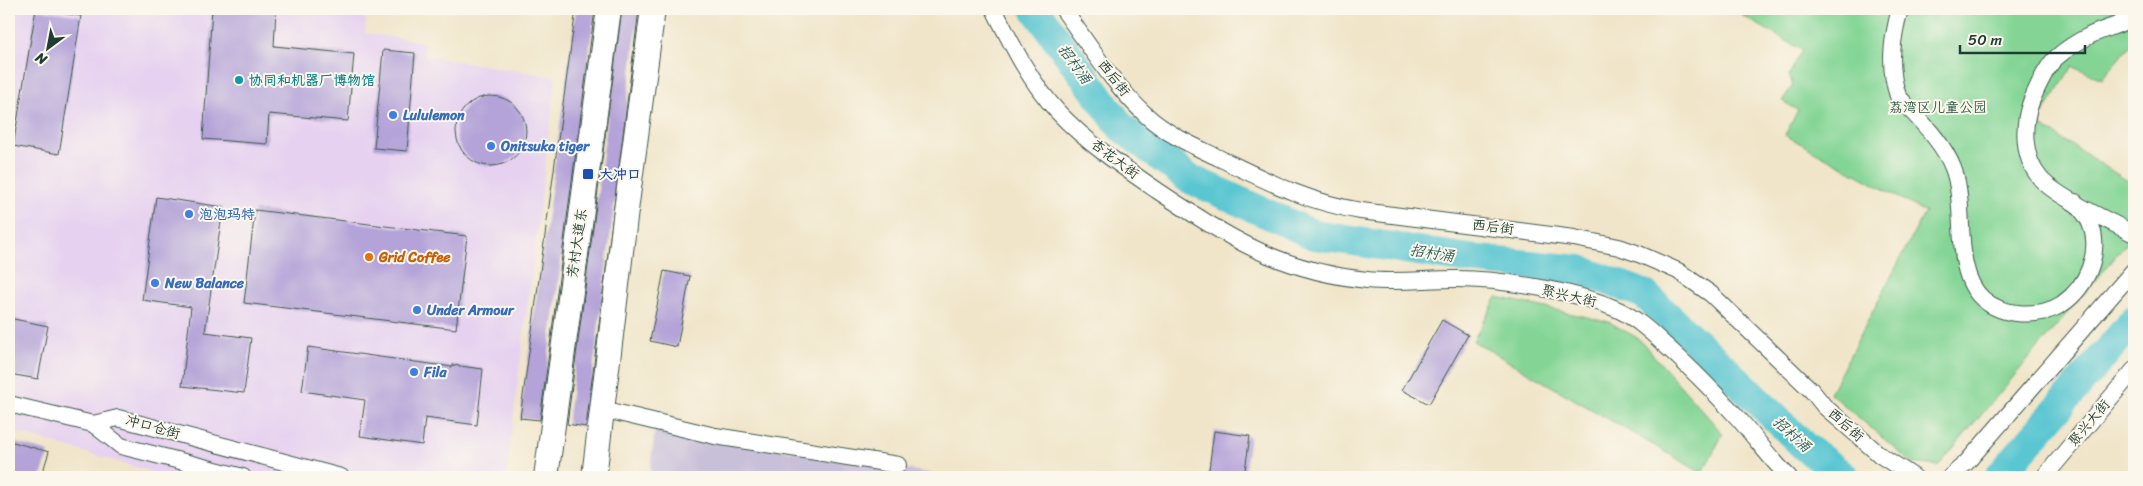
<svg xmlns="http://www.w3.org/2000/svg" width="2143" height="486" viewBox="0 0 2143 486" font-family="Sriracha,'LXGW WenKai TC',sans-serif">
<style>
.built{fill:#e6d2f0}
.industrial{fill:#c8bfd8}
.green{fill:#84d595;stroke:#528964}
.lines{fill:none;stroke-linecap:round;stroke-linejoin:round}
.river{stroke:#5ac6d1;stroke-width:30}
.building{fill:#b3a3d8}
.minor-casing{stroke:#3e564a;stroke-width:18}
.highway-casing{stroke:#3e564a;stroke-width:26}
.minor{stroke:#fff;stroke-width:16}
.highway{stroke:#fff;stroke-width:24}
.culture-dot{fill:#0f9aa8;stroke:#fbf7ec;stroke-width:2}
.shop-dot{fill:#3f7fe0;stroke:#fbf7ec;stroke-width:2}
.transit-dot{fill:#1a4fb4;stroke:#fbf7ec;stroke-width:2}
.food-dot{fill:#e8710a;stroke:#fbf7ec;stroke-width:2}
.labels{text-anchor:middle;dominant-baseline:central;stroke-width:4;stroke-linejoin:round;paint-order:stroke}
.street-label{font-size:14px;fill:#1f3d34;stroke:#fbf7ec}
.culture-label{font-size:14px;font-weight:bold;fill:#0d838f;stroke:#fbf7ec;text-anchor:start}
.park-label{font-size:14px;fill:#335b47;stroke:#fbf7ec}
.shop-label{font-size:14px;font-weight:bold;fill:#366cbe;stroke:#fbf7ec;text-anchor:start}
.transit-label{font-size:14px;font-weight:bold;fill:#164399;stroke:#fbf7ec;text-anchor:start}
.food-label{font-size:14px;font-weight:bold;fill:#c56008;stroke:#fbf7ec;text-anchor:start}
.water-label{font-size:15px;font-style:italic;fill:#2e5f5b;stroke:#fbf7ec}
</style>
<rect width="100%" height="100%" fill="#fbf7ec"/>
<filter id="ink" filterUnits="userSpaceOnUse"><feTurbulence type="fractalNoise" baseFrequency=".02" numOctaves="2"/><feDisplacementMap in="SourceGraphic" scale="10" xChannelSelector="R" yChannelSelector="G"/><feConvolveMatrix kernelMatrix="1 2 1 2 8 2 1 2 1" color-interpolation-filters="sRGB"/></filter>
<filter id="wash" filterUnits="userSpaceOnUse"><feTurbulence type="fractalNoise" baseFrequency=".0096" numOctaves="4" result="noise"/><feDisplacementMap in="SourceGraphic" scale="20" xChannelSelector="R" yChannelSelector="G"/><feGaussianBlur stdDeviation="1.12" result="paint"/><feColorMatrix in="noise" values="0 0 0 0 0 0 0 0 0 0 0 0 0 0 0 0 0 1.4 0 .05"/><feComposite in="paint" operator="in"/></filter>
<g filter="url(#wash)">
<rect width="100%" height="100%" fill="#f0e5c9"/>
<polygon class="built" points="9,9 304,9 304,11 366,18 365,33 424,42 425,56 556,77 506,477 169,477 9,430"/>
<polygon class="industrial" points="655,429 954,477 649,477"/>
<g class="green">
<polygon points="1731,9 2134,9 2134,40 2102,79 2073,66 2037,123 2134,185 2134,234 1938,466 1912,463 1830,393 1925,212 1785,135 1798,110 1782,101 1793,85 1789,75 1802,50"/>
<polygon points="1497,297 1609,322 1639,339 1723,434 1702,473 1473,341"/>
</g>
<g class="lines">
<g class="river">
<polyline points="1035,9 1122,128 1188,178 1314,235 1470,259 1580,270 1644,294 1725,369 1805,447 1845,477"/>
<polyline points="1999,477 2134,320"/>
</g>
</g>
<g id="blocks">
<g class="building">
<polygon points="36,9 81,16 59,154 13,146"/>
<polygon points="212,9 276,9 274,46 354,54 348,121 269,114 267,144 203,139"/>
<polygon points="576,9 595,9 540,420 520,418"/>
<polygon points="622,9 639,9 586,427 567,424"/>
<polygon points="383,50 415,53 407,151 374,148"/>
<circle cx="491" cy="131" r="35"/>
<polygon points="156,197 223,207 205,332 251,338 244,393 182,386 191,307 142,300"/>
<polygon points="255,210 467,236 456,329 244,303"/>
<polygon points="664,271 690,276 677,347 650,341"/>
<polygon points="9,318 48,326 38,379 9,374"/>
<polygon points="1442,320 1468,335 1429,404 1402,390"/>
<polygon points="308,347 452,367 452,365 483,369 477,425 425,418 422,445 360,436 365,400 302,391"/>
<polygon points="1214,431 1250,436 1244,477 1208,477"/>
<polygon points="9,441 49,452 41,477 9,477"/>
</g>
</g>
</g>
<g filter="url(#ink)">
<use href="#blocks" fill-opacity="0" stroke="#3e564a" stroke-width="1"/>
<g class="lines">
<g class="minor-casing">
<g id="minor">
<path d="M994 9C1012 45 1030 82 1058 112 1087 143 1123 167 1158 191 1229 238 1280 271 1367 280 1396 283 1427 279 1456 279 1500 279 1574 291 1614 308 1634 316 1650 331 1665 345 1691 368 1715 393 1738 418 1756 438 1770 459 1789 477"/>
<path d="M1063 9C1089 45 1114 86 1147 116 1168 135 1194 146 1219 158 1267 181 1307 202 1361 211L1574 238 1619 247 1639 254 1678 271 1711 294 1812 391 1824 406 1880 455 1914 477"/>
<path d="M1900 9C1892 38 1888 67 1898 96 1918 119 1942 140 1953 168 1968 206 1951 271 1983 299 2003 317 2040 318 2062 304 2087 287 2102 252 2090 223 2087 216 2080 208 2075 202"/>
<path d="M2134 16C2121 26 2104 28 2089 36 2079 41 2066 49 2057 57 2047 65 2036 90 2031 102 2022 126 2023 158 2040 178 2056 197 2110 221 2134 234"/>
<polyline points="9,404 93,424 121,446 243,477"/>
<polyline points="602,409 715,436 898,465"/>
<polyline points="93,424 118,418 341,477"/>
<polyline points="1950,477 1967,462 2134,270"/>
<polyline points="2044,477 2134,370"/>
</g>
</g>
<g class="highway-casing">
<g id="highway">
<polyline points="546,477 609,9"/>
<polyline points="594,477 625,218 653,9"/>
</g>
</g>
<use href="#minor" class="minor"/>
<use href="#highway" class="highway"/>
</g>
</g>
<circle class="culture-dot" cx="239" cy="80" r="5"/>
<g class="shop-dot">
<circle cx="393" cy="115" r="5"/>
<circle cx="491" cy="146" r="5"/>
<circle cx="189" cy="214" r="5"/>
<circle cx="155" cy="283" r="5"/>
<circle cx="417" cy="310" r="5"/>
<circle cx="414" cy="372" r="5"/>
</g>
<rect class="transit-dot" x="582" y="168" width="12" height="12" rx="2.5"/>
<circle class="food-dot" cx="369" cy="257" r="5"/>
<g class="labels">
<g class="street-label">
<text transform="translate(1114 78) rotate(52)">西后街</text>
<text transform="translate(1115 159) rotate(37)">杏花大街</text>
<text transform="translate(1493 227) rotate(7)">西后街</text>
<text transform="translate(577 243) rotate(-82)">芳村大道东</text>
<text transform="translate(1569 296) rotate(13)">聚兴大街</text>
<text transform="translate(2089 423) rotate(-50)">聚兴大街</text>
<text transform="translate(1846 425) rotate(41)">西后街</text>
<text transform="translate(153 427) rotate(15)">冲口仓街</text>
</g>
<g class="culture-label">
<text x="249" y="80">协同和机器厂博物馆</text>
</g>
<g class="park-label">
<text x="1938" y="107">荔湾区儿童公园</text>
</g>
<g class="shop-label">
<text x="403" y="115">Lululemon</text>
<text x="501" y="146">Onitsuka tiger</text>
<text x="199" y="214">泡泡玛特</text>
<text x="165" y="283">New Balance</text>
<text x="427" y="310">Under Armour</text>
<text x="424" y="372">Fila</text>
</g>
<g class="transit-label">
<text x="599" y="174">大冲口</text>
</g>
<g class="food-label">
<text x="379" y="257">Grid Coffee</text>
</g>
<g class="water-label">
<text transform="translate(1075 64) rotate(54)">招村涌</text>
<text transform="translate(1432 253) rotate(9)">招村涌</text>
<text transform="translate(1792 434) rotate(42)">招村涌</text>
</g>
</g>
<rect width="2143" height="486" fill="none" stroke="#fbf7ec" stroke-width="30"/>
<g transform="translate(48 48) rotate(212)" stroke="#fbf7ec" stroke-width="4" paint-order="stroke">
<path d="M0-4L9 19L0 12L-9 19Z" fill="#1f3d34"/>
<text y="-8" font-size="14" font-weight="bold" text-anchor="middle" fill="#1f3d34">N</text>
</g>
<path d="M1960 45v8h125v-8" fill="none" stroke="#1f3d34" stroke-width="2.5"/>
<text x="1968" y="45" font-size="15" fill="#1f3d34" stroke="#fbf7ec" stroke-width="4" paint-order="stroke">50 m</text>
</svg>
